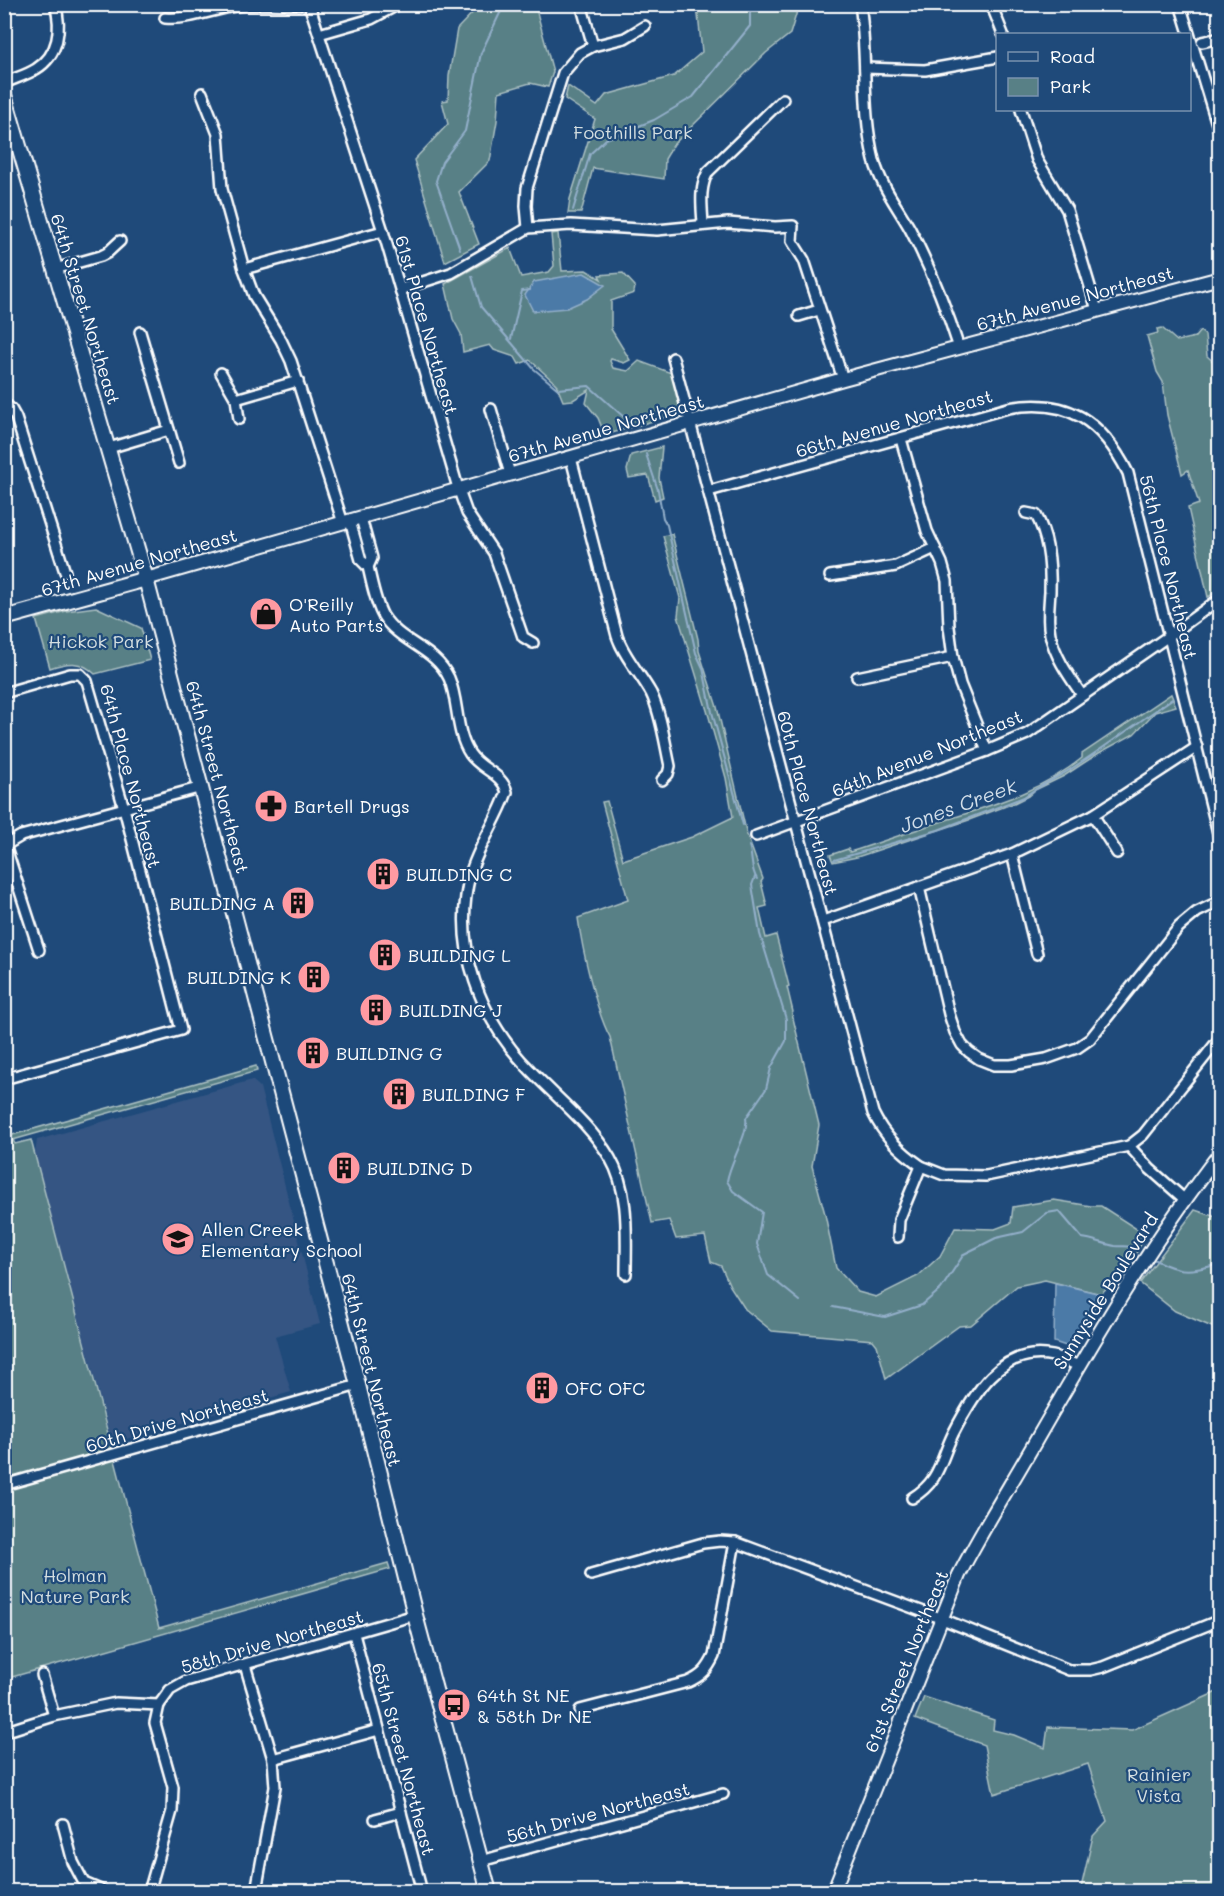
<svg xmlns="http://www.w3.org/2000/svg" width="1224" height="1896" viewBox="0 0 1224 1896" font-family="Mali,sans-serif">
<style>
.built{fill:#345583}
.green{fill:#588086;stroke:#acc0c2;stroke-width:1.5}
.water{fill:#4b7aa7;stroke:#93afca;stroke-width:1.5}
.lines{fill:none;stroke-linecap:round;stroke-linejoin:round}
.stream{stroke:#93afca;stroke-width:2}
.minor-casing{stroke:#fff;stroke-width:14}
.tertiary-casing{stroke:#fff;stroke-width:16}
.secondary-casing{stroke:#fff;stroke-width:18}
.minor{stroke:#1f4a7a;stroke-width:9}
.tertiary{stroke:#1f4a7a;stroke-width:12}
.secondary{stroke:#1f4a7a;stroke-width:14}
.labels{text-anchor:middle;dominant-baseline:central;stroke-width:4.5;stroke-linejoin:round;paint-order:stroke}
.park-label{font-size:18px;fill:#d5dfe1;stroke:#1f4a7a}
.street-label{font-size:18px;fill:#fff;stroke:#1f4a7a}
.poi-label{font-size:18px;fill:#fff;stroke:#1f4a7a;text-anchor:start}
.water-label{font-size:20px;font-style:italic;fill:#d2dee9;stroke:#1f4a7a}
</style>
<rect width="100%" height="100%" fill="#1f4a7a"/>
<filter id="ink" filterUnits="userSpaceOnUse"><feTurbulence type="fractalNoise" baseFrequency=".0167" numOctaves="2"/><feDisplacementMap in="SourceGraphic" scale="12" xChannelSelector="R" yChannelSelector="G"/><feConvolveMatrix kernelMatrix="1 2 1 2 8 2 1 2 1" color-interpolation-filters="sRGB"/></filter>
<g filter="url(#ink)">
<polygon class="built" points="252,1080 260,1087 320,1324 275,1336 291,1392 112,1443 35,1154 37,1140"/>
<g class="green">
<polygon points="480,5 535,5 553,72 548,87 530,83 499,92 497,121 490,161 459,192 479,244 445,262 414,160 448,124 442,101 448,100 449,76 457,29"/>
<polygon points="694,5 799,5 790,34 766,53 674,144 665,159 664,179 593,168 581,213 568,213 570,199 595,119 565,99 568,86 597,106 606,95 674,76 702,52 698,15"/>
<polygon points="558,233 562,271 586,270 601,279 599,275 623,273 635,286 634,293 611,301 611,329 630,360 624,363 611,359 610,361 613,368 628,371 639,361 674,374 690,410 605,435 598,418 586,403 589,390 573,400 563,401 556,384 530,360 519,364 515,357 494,350 490,345 463,352 461,334 453,319 445,284 510,248 521,277 549,272 554,266 551,234"/>
<polygon points="1162,328 1177,341 1195,337 1200,331 1205,335 1207,356 1219,367 1219,385 1218,386 1220,394 1219,591 1208,597 1188,508 1199,504 1188,470 1182,474 1167,415 1163,382 1157,372 1147,336 1158,333 1157,329"/>
<polygon points="662,447 659,478 663,497 655,500 648,475 629,478 627,470 631,455"/>
<path d="M672 534 698 639 699 651 717 707 747 835 763 879 761 882 767 906 759 908 766 938 776 935 789 986 787 987 793 1012 792 1014 819 1125 812 1166 825 1214 836 1268 858 1292 876 1297 918 1276 940 1256 955 1228 995 1229 1011 1223 1013 1207 1054 1200 1091 1206H1101L1146 1235 1133 1259 1101 1294 1045 1280 1017 1286 971 1325 959 1326 886 1379 877 1345 873 1340 772 1331 745 1309 730 1286 721 1266 711 1262 705 1236 676 1239 669 1220 652 1223 610 1037C596 1012 582 948 578 918L628 900 602 802 607 801 623 860 692 837 733 817 726 778 709 717 678 616 680 598 663 536Z"/>
<path d="M96 607 141 628 150 660 95 674C81 660 67 662 50 668L36 619 66 611Z"/>
<path d="M1171 694 1176 706 1155 712 1134 734 1099 753 1064 776 1035 790 1028 796 1014 803 969 820 857 857 833 862 830 855 848 849 850 852C878 843 906 833 934 824 985 807 1039 793 1082 758V754Z"/>
<polygon points="256,1066 257,1071 13,1140 15,1144 31,1140 159,1628 388,1563 390,1569 5,1679 5,1130 9,1129 12,1135"/>
<polygon points="1195,1210 1219,1218 1219,1330 1175,1311 1140,1283"/>
<polygon points="1219,1691 1219,1891 1084,1891 1081,1888 1093,1836 1107,1821 1088,1764 994,1794 984,1745 915,1719 924,1697 994,1720 993,1730 1014,1735 1045,1748 1048,1727 1132,1730"/>
</g>
<g class="water">
<polygon points="584,273 605,285 587,299 567,308 533,311 525,295 534,282"/>
<polygon points="1055,1283 1101,1294 1072,1348 1054,1342"/>
</g>
<g class="lines">
<g class="stream">
<polyline points="573,210 590,154 606,139 654,120 693,97 750,26 750,4"/>
<polyline points="460,249 436,181 442,162 465,131 481,53 501,11 501,4"/>
<polyline points="472,276 481,307 534,369 558,389 589,386 635,427"/>
<polyline points="511,339 522,291 530,290"/>
<polyline points="646,454 658,490 663,518 667,525 696,653 703,668 712,712 743,825"/>
<path d="M749 846C753 857 750 868 757 879"/>
<path d="M834 860 938 830 1024 797C1041 784 1062 776 1080 763 1111 743 1141 720 1172 699"/>
<path d="M755 877 752 885 760 934 786 1019V1041L771 1068 766 1089 746 1118C749 1134 730 1161 727 1181L733 1191 762 1212 757 1244 768 1275 800 1301"/>
<path d="M1155 1260C1182 1274 1192 1271 1220 1264"/>
<path d="M833 1307 885 1317 922 1305 941 1289 964 1254 996 1238 1023 1232 1047 1213 1059 1211 1082 1238C1093 1239 1103 1244 1115 1246 1124 1247 1129 1245 1138 1249"/>
</g>
<g class="minor-casing">
<g id="minor">
<polyline points="309,4 383,231 458,488 467,513 494,553 523,637 533,643"/>
<path d="M860 4C868 56 861 109 874 160 881 186 897 206 910 229 930 267 946 307 959 348"/>
<polyline points="991,4 1003,34"/>
<polyline points="1180,4 1220,134"/>
<path d="M165 18C190 20 211 10 235 6 257 2 280 6 302 4"/>
<polyline points="319,34 371,19 399,4"/>
<polyline points="1202,42 1220,38"/>
<polyline points="593,46 625,38 645,26"/>
<polyline points="865,68 925,70 998,57"/>
<path d="M4 83C15 78 27 75 36 69 59 55 62 28 55 4"/>
<polyline points="202,93 218,134 222,189 244,269 254,296 281,340 291,361 343,523"/>
<polyline points="1021,110 1037,160 1067,210 1097,310"/>
<path d="M703 224C702 206 699 188 708 172L783 99"/>
<polyline points="528,228 526,206 527,188 563,73 580,53 593,46 581,4"/>
<polyline points="55,269 101,256 107,253 120,241"/>
<polyline points="244,269 383,231"/>
<polyline points="401,289 451,273 528,228 571,225 657,230 728,223 775,227 793,226 792,241 804,260 843,379"/>
<polyline points="799,316 819,310"/>
<polyline points="140,332 179,463"/>
<path d="M673 358 873 1113C884 1136 900 1151 921 1166L899 1220 898 1237"/>
<polyline points="221,373 236,399 239,419"/>
<polyline points="236,399 298,381"/>
<polyline points="4,403 11,409 16,418 65,572"/>
<polyline points="491,409 510,474"/>
<polyline points="901,439 927,531 942,563 947,581 949,627 953,657 960,684 987,751"/>
<polyline points="109,448 169,430"/>
<path d="M571 458 617 636C624 657 640 673 651 693 661 713 665 744 670 766L668 774 662 780"/>
<path d="M709 491 1008 408C1068 397 1102 421 1128 473L1220 841"/>
<path d="M1026 513 1036 515C1049 538 1051 566 1050 592 1049 606 1047 620 1050 634 1055 657 1069 676 1082 695"/>
<polyline points="350,521 361,560 368,567 372,558 361,518"/>
<path d="M368 567C372 583 375 602 383 616 400 643 435 648 449 678 459 701 455 732 470 754 481 770 502 773 507 792 497 821 478 846 470 875 452 947 480 1020 531 1071 558 1099 590 1124 610 1158 630 1192 626 1236 626 1274"/>
<polyline points="830,576 896,566 935,548"/>
<polyline points="857,677 953,657"/>
<polyline points="4,693 70,674 80,674 87,681 124,808 181,1030 4,1079"/>
<polyline points="1093,815 1117,853"/>
<polyline points="756,836 987,751 1027,734 1170,635 1214,603 1220,601"/>
<polyline points="4,842 39,950"/>
<polyline points="4,846 21,836 202,787"/>
<polyline points="1012,854 1037,954"/>
<polyline points="919,887 949,1014 955,1032 962,1045 969,1052 979,1059 994,1065 1011,1065 1046,1059 1077,1048 1090,1039 1179,927 1197,912 1220,901"/>
<polyline points="823,921 1012,854 1093,815 1197,747"/>
<polyline points="1129,1146 1150,1169 1184,1199"/>
<polyline points="921,1166 944,1175 986,1176 1129,1146 1143,1135 1220,1038"/>
<polyline points="4,1485 358,1385"/>
<path d="M912 1498C940 1481 940 1461 953 1434 973 1395 1001 1345 1053 1356 1062 1358 1071 1363 1079 1366"/>
<polyline points="591,1575 703,1543 720,1541 735,1542 940,1618 1069,1670 1090,1670 1103,1667 1220,1620"/>
<polyline points="354,1634 422,1892"/>
<polyline points="245,1665 273,1759 275,1787 256,1891 258,1892"/>
<polyline points="42,1675 54,1716"/>
<path d="M580 1710 688 1682C702 1676 708 1669 714 1656L735 1542"/>
<polyline points="4,1732 54,1716 116,1703 159,1705 170,1690 186,1681 415,1615"/>
<polyline points="273,1759 379,1730"/>
<polyline points="375,1819 401,1812"/>
<polyline points="63,1824 73,1862 84,1883 105,1892"/>
<polyline points="481,1861 723,1794"/>
<polyline points="149,1892 172,1811 173,1787 155,1723 159,1705"/>
</g>
</g>
<g class="tertiary-casing">
<g id="tertiary">
<polyline points="146,579 843,379 1220,278"/>
<path d="M833 1892 959 1575C983 1528 1012 1483 1038 1437 1094 1340 1151 1242 1220 1153"/>
</g>
</g>
<g class="secondary-casing">
<g id="secondary">
<polyline points="4,95 146,579 358,1385 415,1615 489,1892"/>
<polyline points="4,618 146,579"/>
</g>
</g>
<use href="#minor" class="minor"/>
<use href="#tertiary" class="tertiary"/>
<use href="#secondary" class="secondary"/>
</g>
</g>
<defs>
<g id="shop-disc" transform="scale(1.725)"><circle r="9.5" fill="#ff9aa2" stroke="#1f4a7a"/><path d="M-5-2.5h2.3a2.7 3.5 0 0 1 5.4 0H5L5.5 6h-11ZM-1.5-2.5h3a1.5 2.3 0 0 0-3 0Z" fill="#111"/></g>
<g id="pharmacy-disc" transform="scale(1.725)"><circle r="9.5" fill="#ff9aa2" stroke="#1f4a7a"/><path d="M-2-6h4v4h4v4h-4v4h-4v-4h-4v-4h4Z" fill="#111"/></g>
<g id="building-disc" transform="scale(1.725)"><circle r="9.5" fill="#ff9aa2" stroke="#1f4a7a"/><path d="M-4-6H4V6H1V3H-1V6H-4ZM-2.5-4.3h1.7v1.8h-1.7ZM.8-4.3h1.7v1.8H.8ZM-2.5-1h1.7V.8h-1.7ZM.8-1h1.7V.8H.8Z" fill="#111"/></g>
<g id="school-disc" transform="scale(1.725)"><circle r="9.5" fill="#ff9aa2" stroke="#1f4a7a"/><path d="M0-5L7-2L0 1L-7-2ZM-4 1L0 2.5L4 1V4Q0 6-4 4Z" fill="#111"/></g>
<g id="bus-disc" transform="scale(1.725)"><circle r="9.5" fill="#ff9aa2" stroke="#1f4a7a"/><path d="M-5-6H5V4H4V6H2V4H-2V6H-4V4H-5ZM-3.5-4V0h7V-4ZM-3.5 1.2v1.5H-2V1.2ZM2 1.2v1.5H3.5V1.2Z" fill="#111"/></g>
</defs>
<g fill-rule="evenodd">
<use href="#shop-disc" x="266" y="614"/>
<use href="#pharmacy-disc" x="271" y="806"/>
<use href="#building-disc" x="383" y="874"/>
<use href="#building-disc" x="298" y="903"/>
<use href="#building-disc" x="385" y="955"/>
<use href="#building-disc" x="314" y="977"/>
<use href="#building-disc" x="376" y="1010"/>
<use href="#building-disc" x="313" y="1053"/>
<use href="#building-disc" x="399" y="1094"/>
<use href="#building-disc" x="344" y="1168"/>
<use href="#school-disc" x="178" y="1239"/>
<use href="#building-disc" x="542" y="1388"/>
<use href="#bus-disc" x="454" y="1705"/>
</g>
<g class="labels">
<g class="park-label">
<text x="633" y="132">Foothills Park</text>
<text x="101" y="641">Hickok Park</text>
<text x="75" y="1575">Holman<tspan x="75" dy="21">Nature Park</tspan></text>
<text x="1159" y="1774">Rainier<tspan x="1159" dy="21">Vista</tspan></text>
</g>
<g class="street-label">
<text transform="translate(1075 298) rotate(-15)">67th Avenue Northeast</text>
<text transform="translate(86 309) rotate(73)">64th Street Northeast</text>
<text transform="translate(427 325) rotate(74)">61st Place Northeast</text>
<text transform="translate(894 423) rotate(-16)">66th Avenue Northeast</text>
<text transform="translate(606 428) rotate(-16)">67th Avenue Northeast</text>
<text transform="translate(139 562) rotate(-16)">67th Avenue Northeast</text>
<text transform="translate(1169 567) rotate(76)">56th Place Northeast</text>
<text transform="translate(927 753) rotate(-22)">64th Avenue Northeast</text>
<text transform="translate(131 776) rotate(75)">64th Place Northeast</text>
<text transform="translate(218 777) rotate(75)">64th Street Northeast</text>
<text transform="translate(808 803) rotate(75)">60th Place Northeast</text>
<text transform="translate(1105 1291) rotate(-58)">Sunnyside Boulevard</text>
<text transform="translate(372 1370) rotate(76)">64th Street Northeast</text>
<text transform="translate(177 1420) rotate(-16)">60th Drive Northeast</text>
<text transform="translate(272 1641) rotate(-16)">58th Drive Northeast</text>
<text transform="translate(906 1661) rotate(-68)">61st Street Northeast</text>
<text transform="translate(404 1759) rotate(75)">65th Street Northeast</text>
<text transform="translate(598 1812) rotate(-15)">56th Drive Northeast</text>
</g>
<g class="poi-label">
<text x="289" y="604">O'Reilly<tspan x="289" dy="21">Auto Parts</tspan></text>
<text x="294" y="806">Bartell Drugs</text>
<text x="406" y="874">BUILDING C</text>
<text x="275" y="903" text-anchor="end">BUILDING A</text>
<text x="408" y="955">BUILDING L</text>
<text x="291" y="977" text-anchor="end">BUILDING K</text>
<text x="399" y="1010">BUILDING J</text>
<text x="336" y="1053">BUILDING G</text>
<text x="422" y="1094">BUILDING F</text>
<text x="367" y="1168">BUILDING D</text>
<text x="201" y="1229">Allen Creek<tspan x="201" dy="21">Elementary School</tspan></text>
<text x="565" y="1388">OFC OFC</text>
<text x="477" y="1695">64th St NE<tspan x="477" dy="21">&amp; 58th Dr NE</tspan></text>
</g>
<g class="water-label">
<text transform="translate(958 805) rotate(-20)">Jones Creek</text>
</g>
</g>
<rect width="1224" height="1896" fill="none" stroke="#1f4a7a" stroke-width="24"/>
<rect x="12" y="12" width="1200" height="1872" fill="none" stroke="#fff" stroke-width="2" filter="url(#ink)"/>
<rect x="996" y="33" width="195" height="78" fill="#1f4a7a" stroke="#7992af" stroke-width="1.5"/>
<rect x="1008" y="52" width="30" height="9" fill="#1f4a7a" stroke="#7992af" stroke-width="1.5"/>
<text x="1050" y="63" font-size="18" fill="#ffffff">Road</text>
<rect x="1008" y="78" width="30" height="18" fill="#588086" stroke="#7992af" stroke-width="1.5"/>
<text x="1050" y="93" font-size="18" fill="#ffffff">Park</text>
</svg>
